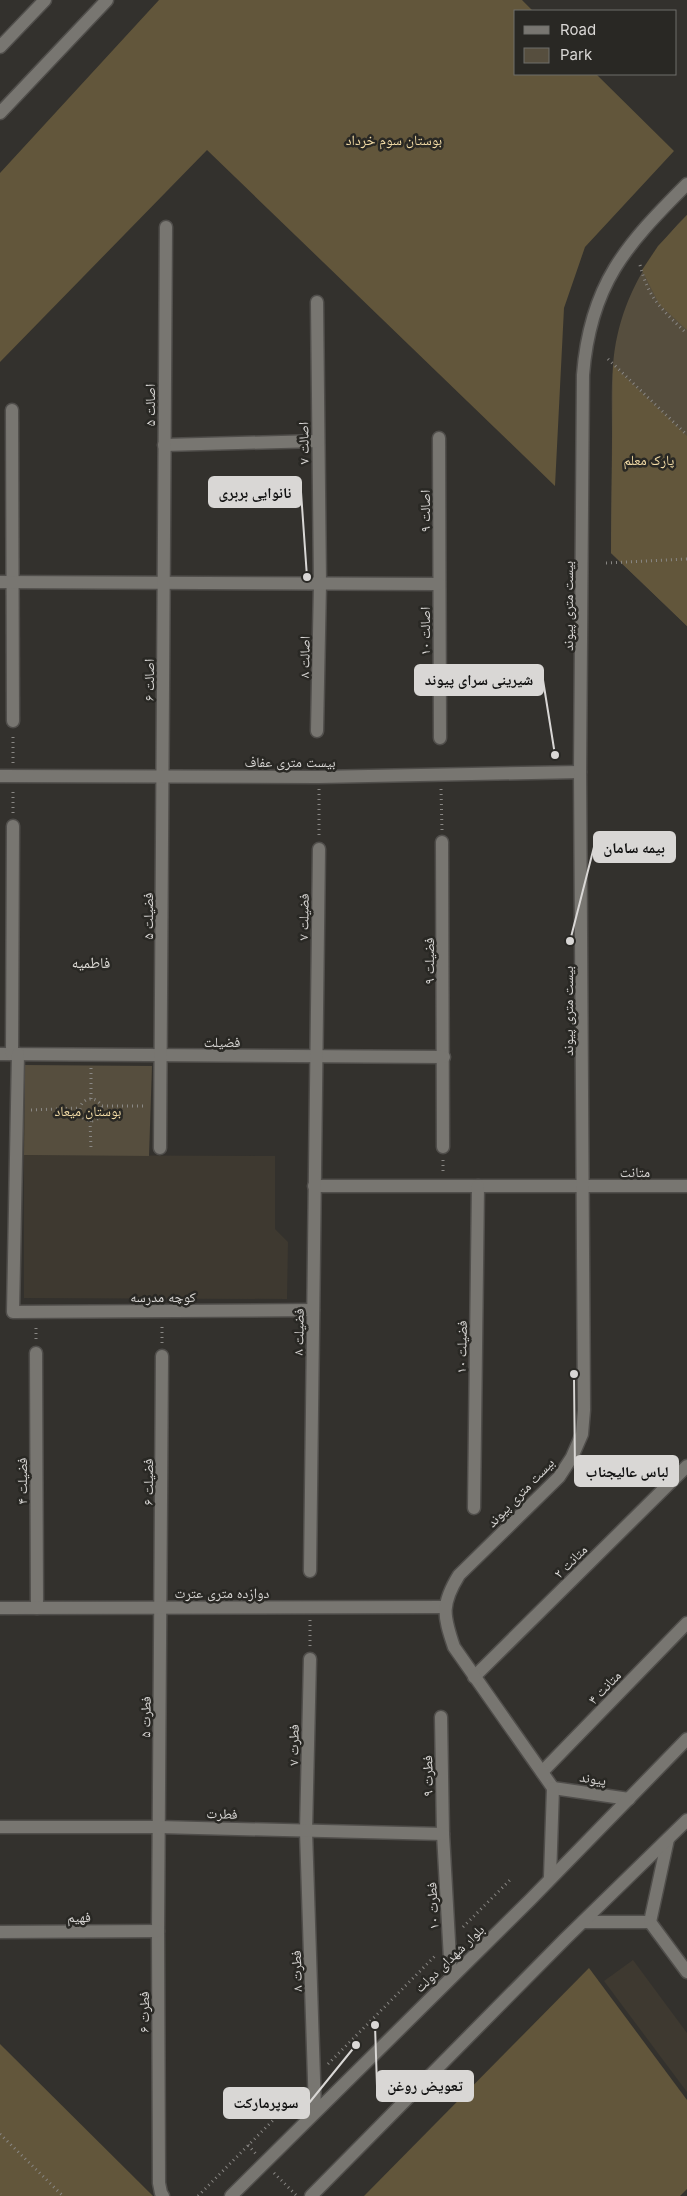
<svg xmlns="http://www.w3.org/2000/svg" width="687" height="2196" viewBox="0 0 687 2196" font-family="Inter,'Noto Naskh Arabic',sans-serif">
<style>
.built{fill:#3e3930}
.green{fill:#564e3e}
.forest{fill:#62563b}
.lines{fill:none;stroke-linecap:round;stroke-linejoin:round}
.street-casing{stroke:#504e4b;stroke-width:15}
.secondary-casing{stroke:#504e4b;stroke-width:15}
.path{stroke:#898784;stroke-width:3;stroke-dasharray:1 4;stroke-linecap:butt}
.street{stroke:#787671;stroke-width:12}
.secondary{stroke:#787671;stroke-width:12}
.labels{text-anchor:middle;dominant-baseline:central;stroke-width:5;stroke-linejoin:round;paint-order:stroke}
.park-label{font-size:14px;fill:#f4dda7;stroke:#292824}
.street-label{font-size:14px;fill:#d9d7d5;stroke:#292824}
.neighbourhood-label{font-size:15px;fill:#dfddd8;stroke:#292824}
.leader{fill:none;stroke:#d9d7d5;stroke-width:2}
.callout-dot{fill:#d9d7d5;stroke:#292824;stroke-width:2}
.callout{fill:#d9d7d5;stroke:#d9d7d5;stroke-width:2}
.callout-label{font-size:15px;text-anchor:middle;font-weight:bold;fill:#111}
</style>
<rect width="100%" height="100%" fill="#33312d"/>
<g class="built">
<polygon points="24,1155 275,1156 275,1229 288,1242 287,1299 24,1298"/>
<polygon points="633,1960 687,2033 687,2092 604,1981"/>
</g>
<g class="green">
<path d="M687 215V626L611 553C611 514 612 474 612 435 612 412 611 388 613 366 617 307 646 255 687 215Z"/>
<polygon points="25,1065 152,1066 149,1156 24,1155"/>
</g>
<g class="forest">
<polygon points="159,0 522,0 533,11 516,11 516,74 596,74 674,151 585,247 564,308 555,486 207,150 0,362 0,173"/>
<polygon points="687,215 687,330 659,304 642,270 658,246"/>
<polygon points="613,365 687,436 687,626 611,553"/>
<polygon points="589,1968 687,2100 687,2189 680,2196 364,2196"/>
<polygon points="0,2044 153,2196 0,2196"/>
</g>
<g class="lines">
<g class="street-casing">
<g id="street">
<polyline points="317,302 320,584 317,731"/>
<polyline points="12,410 13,721"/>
<polyline points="439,438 440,738"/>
<polyline points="164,445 318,441"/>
<polyline points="0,582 439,584"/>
<polyline points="442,842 443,1147"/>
<polyline points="0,1054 444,1057"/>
<polyline points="12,1054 13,826"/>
<polyline points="18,1054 13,1312 313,1310"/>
<polyline points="160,1148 166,227"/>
<polyline points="314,1186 584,1186"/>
<polyline points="36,1353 37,1608"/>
<polyline points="162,1356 158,1931 159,2183 161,2193 163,2196"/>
<polyline points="474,1508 478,1186"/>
<polyline points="310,1571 319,849"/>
<polyline points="310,1659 306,1831 315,2110"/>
<polyline points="474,1677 687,1466"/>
<polyline points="441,1717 443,1834 451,1977"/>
<polyline points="542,1772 687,1623"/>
<polyline points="0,1827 159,1827 443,1834"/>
<polyline points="0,1932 158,1931"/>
</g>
</g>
<g class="secondary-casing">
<g id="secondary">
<polyline points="0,47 45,0"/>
<polyline points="0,113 107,0"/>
<polyline points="0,776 318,777 580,772"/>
<polyline points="584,1186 687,1186"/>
<polyline points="0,1608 445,1607"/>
<path d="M553 1788 454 1647C443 1615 441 1604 459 1575L559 1477 572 1457 582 1434 584 1410 580 772 583 375C590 284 626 245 687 184"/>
<polyline points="553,1788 629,1799"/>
<polyline points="550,1877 553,1788"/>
<polyline points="583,1922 650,1922"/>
<polyline points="650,1922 668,1839"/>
<polyline points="650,1922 687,1972"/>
<polyline points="231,2196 530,1900 687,1739"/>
<polyline points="311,2196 565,1939 687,1820"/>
</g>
</g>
<g class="path">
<path d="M640 265C649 300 662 309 687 334"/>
<polyline points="608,359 687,435"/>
<polyline points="606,563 687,559"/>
<polyline points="13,763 13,735"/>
<polyline points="319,789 319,836"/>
<polyline points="441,789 442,830"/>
<polyline points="13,813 13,790"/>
<circle cx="91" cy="1110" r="11"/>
<polyline points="91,1099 91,1067"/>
<polyline points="102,1106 146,1106"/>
<polyline points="31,1110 80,1108"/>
<polyline points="90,1121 91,1149"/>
<polyline points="443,1160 443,1174"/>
<polyline points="36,1339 36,1325"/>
<polyline points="162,1343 162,1324"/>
<polyline points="310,1646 310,1620"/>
<polyline points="463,1927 510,1880"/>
<polyline points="328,2064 436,1955"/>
<polyline points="0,2134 63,2196"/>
<polyline points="248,2145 256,2154"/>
<polyline points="274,2173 297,2196"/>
<polyline points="198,2196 301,2092"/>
</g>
<use href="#street" class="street"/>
<use href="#secondary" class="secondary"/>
</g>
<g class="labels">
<g class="park-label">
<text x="394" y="139">بوستان سوم خرداد</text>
<text x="649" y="459">پارک معلم</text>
<text x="88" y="1110">بوستان میعاد</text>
</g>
<g class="street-label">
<text transform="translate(149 405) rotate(-90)">اصالت ۵</text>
<text transform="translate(303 443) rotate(-91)">اصالت ۷</text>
<text transform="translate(424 511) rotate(-90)">اصالت ۹</text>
<text transform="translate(567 606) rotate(-90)">بیست متری پیوند</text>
<text transform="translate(424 631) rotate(-90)">اصالت ۱۰</text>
<text transform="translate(304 657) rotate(-89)">اصالت ۸</text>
<text transform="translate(148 680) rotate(-90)">اصالت ۶</text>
<text x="290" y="761">بیست متری عفاف</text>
<text transform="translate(147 916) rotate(-90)">فضیلت ۵</text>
<text transform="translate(303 917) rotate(-89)">فضیلت ۷</text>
<text transform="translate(428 961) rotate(-90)">فضیلت ۹</text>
<text transform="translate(567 1011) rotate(-90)">بیست متری پیوند</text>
<text x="222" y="1041">فضیلت</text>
<text x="635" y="1171">متانت</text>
<text x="163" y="1296">کوچه مدرسه</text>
<text transform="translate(298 1332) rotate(-89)">فضیلت ۸</text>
<text transform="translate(461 1347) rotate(-89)">فضیلت ۱۰</text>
<text transform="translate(21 1481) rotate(-90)">فضیلت ۴</text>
<text transform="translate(147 1482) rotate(-90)">فضیلت ۶</text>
<text transform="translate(520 1492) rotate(-46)">بیست متری پیوند</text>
<text transform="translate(570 1561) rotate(-45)">متانت ۲</text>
<text x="222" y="1592">دوازده متری عترت</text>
<text transform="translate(604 1687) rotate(-46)">متانت ۴</text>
<text transform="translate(145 1717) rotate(-89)">فطرت ۵</text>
<text transform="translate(293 1745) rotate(-89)">فطرت ۷</text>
<text transform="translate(427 1776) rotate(-91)">فطرت ۹</text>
<text transform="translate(593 1778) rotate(8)">پیوند</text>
<text transform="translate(222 1813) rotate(2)">فطرت</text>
<text transform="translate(432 1906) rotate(-93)">فطرت ۱۰</text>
<text x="79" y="1916">فهیم</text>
<text transform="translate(449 1958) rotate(-44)">بلوار شهدای دولت</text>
<text transform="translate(296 1971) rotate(-92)">فطرت ۸</text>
<text transform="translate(143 2012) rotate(-90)">فطرت ۶</text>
</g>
<g class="neighbourhood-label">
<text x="91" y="962">فاطمیه</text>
</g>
</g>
<path class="leader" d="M307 577L301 492M555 755L543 680M570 941L594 847M574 1374L575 1471M375 2025L377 2086M356 2045L309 2103"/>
<g class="callout-dot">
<circle cx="307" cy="577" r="5"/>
<circle cx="555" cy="755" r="5"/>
<circle cx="570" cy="941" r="5"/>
<circle cx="574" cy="1374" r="5"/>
<circle cx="375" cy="2025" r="5"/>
<circle cx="356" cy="2045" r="5"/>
</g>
<g class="callout">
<rect x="209" y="477" width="92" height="30" rx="5"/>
<rect x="415" y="665" width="128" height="30" rx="5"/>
<rect x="594" y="832" width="81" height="30" rx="5"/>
<rect x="575" y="1456" width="103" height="30" rx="5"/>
<rect x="377" y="2071" width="96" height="30" rx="5"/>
<rect x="224" y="2088" width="85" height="30" rx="5"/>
</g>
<g class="callout-label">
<text x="255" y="498">نانوایی بربری</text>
<text x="479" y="685">شیرینی سرای پیوند</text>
<text x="634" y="853">بیمه سامان</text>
<text x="627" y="1477">لباس عالیجناب</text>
<text x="425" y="2091">تعویض روغن</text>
<text x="266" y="2108">سوپرمارکت</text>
</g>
<rect x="514" y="10" width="162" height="65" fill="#292824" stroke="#6f6e6b"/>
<rect x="524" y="26" width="25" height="8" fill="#787671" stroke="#6f6e6b"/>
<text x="560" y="35" font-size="15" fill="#d9d7d5">Road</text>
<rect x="524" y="48" width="25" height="15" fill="#564e3e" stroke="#6f6e6b"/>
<text x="560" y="60" font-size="15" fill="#d9d7d5">Park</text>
</svg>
